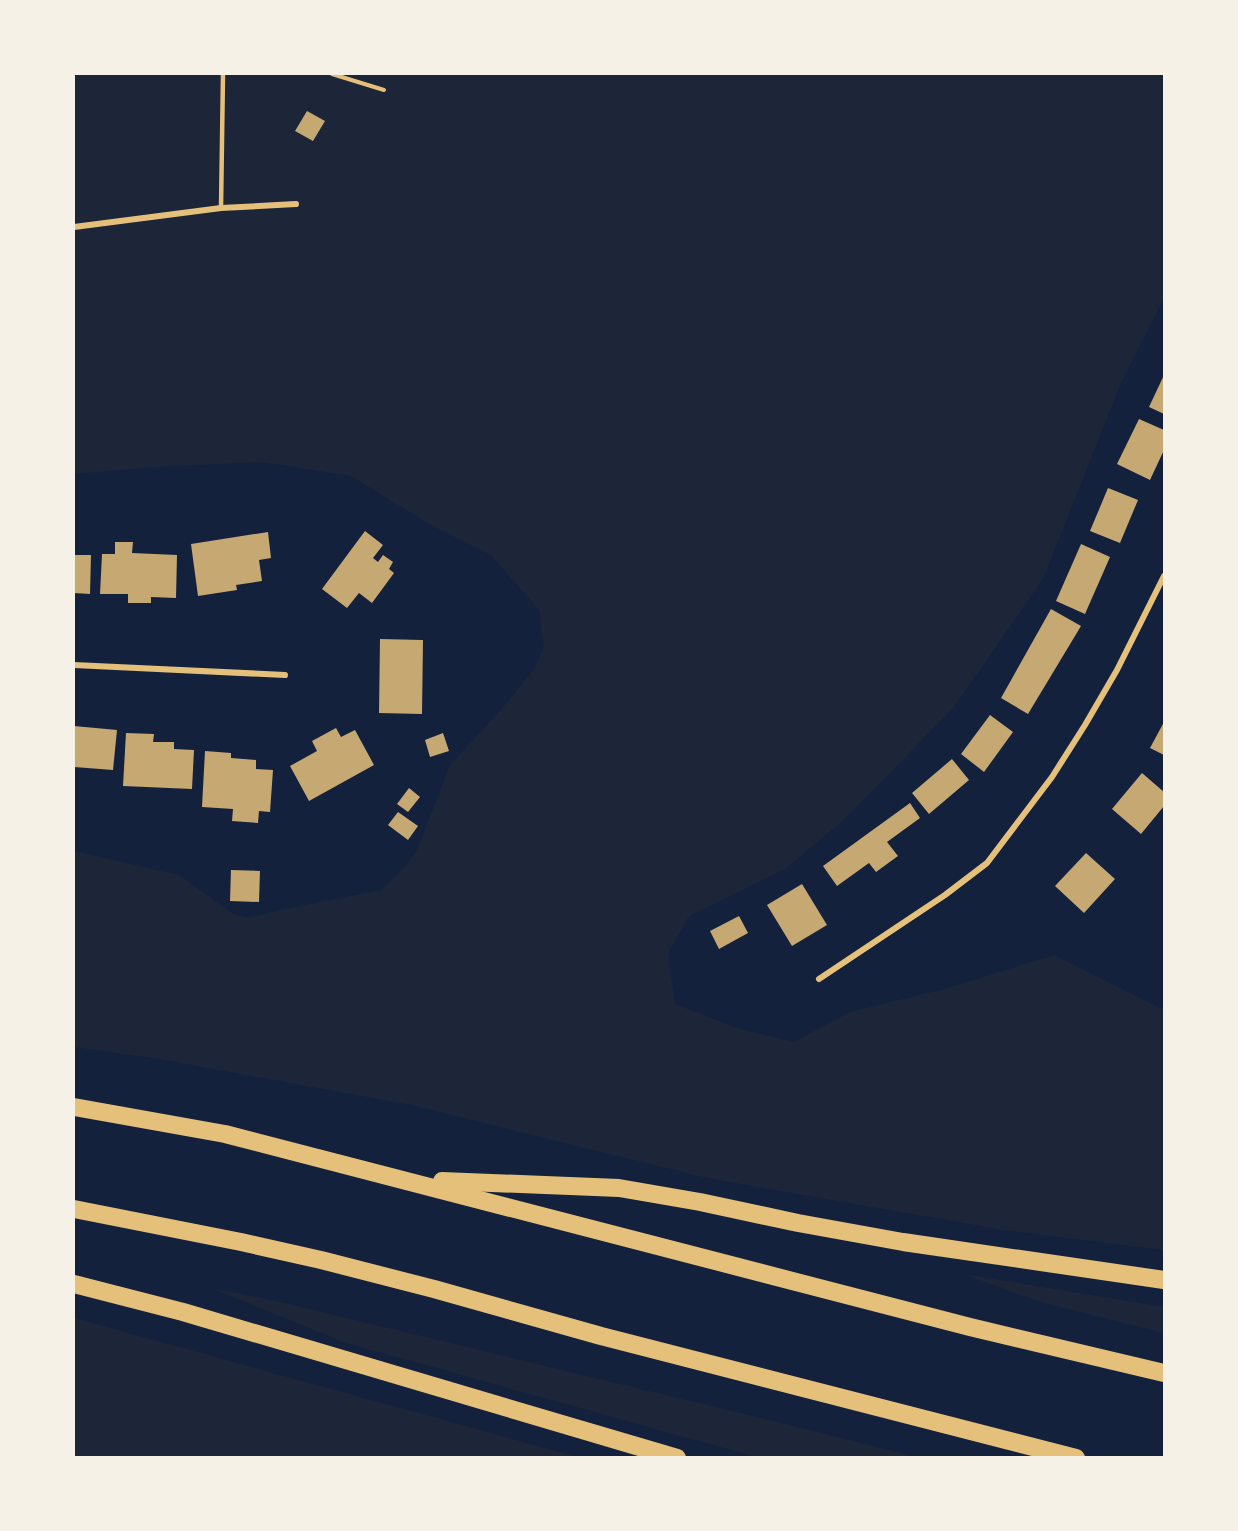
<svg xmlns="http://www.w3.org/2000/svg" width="1238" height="1531" viewBox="0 0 1238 1531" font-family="Jost,sans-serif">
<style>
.green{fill:#1d2539}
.building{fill:#c6a872}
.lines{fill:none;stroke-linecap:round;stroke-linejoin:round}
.path{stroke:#e5c07b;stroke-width:4}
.service{stroke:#e5c07b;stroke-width:4.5}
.minor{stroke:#e5c07b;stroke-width:6}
.motorway{stroke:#e5c07b;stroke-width:18}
</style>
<rect width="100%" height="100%" fill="#14213d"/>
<g class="green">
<polygon points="74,74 1164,74 1164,298 1121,383 1043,579 954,707 845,819 785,869 689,916 668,954 675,1004 740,1029 794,1042 850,1012 948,988 1054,955 1162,1009 1164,1006 1164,1250 1004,1230 707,1178 412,1105 159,1059 74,1047 74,851 179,875 233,914 250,918 280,910 381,890 404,868 417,850 450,765 506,704 535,668 544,646 539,610 491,555 429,524 351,476 262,462 156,467 74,474"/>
<polygon points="963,1274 1164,1307 1164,1333 1037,1301"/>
<polygon points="211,1288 285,1303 806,1429 916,1457 756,1457 343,1342"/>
<polygon points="74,1318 563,1453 579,1457 74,1457"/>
</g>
<g class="building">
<polygon points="307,111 325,121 313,141 295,131"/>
<polygon points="1164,375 1164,414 1149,407"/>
<polygon points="1139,419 1164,430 1164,450 1150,480 1117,464"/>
<polygon points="1108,488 1138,500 1120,543 1090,531"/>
<polygon points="365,531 383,545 373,558 378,562 383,555 393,562 389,569 394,573 372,603 359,593 347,608 322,589"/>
<polygon points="268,532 271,558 259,560 262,581 236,585 237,590 198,596 191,544"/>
<polygon points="115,542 133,542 132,553 177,555 176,598 151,597 151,603 128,603 128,594 100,594 102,554 115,554"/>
<polygon points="1081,544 1110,557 1085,614 1056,601"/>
<polygon points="74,555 91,555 90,594 74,593"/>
<polygon points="1051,609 1081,626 1028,714 1001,698"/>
<polygon points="380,639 423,640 422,714 379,713"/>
<polygon points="990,715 1013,732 984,772 961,754"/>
<polygon points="1164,722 1164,755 1150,748"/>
<polygon points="74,726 117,730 113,770 74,767"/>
<polygon points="336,728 341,737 355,730 374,765 309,801 290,766 317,751 312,741"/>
<polygon points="126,733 154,734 153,742 174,742 174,749 194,750 192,789 123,786"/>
<polygon points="443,733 449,751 430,757 425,740"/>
<polygon points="205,751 231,753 231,758 256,760 256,769 273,770 270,812 259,811 258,823 232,821 233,809 202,807"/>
<polygon points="952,759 969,780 929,814 912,793"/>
<polygon points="1142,773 1164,792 1164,806 1141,834 1112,809"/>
<polygon points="409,788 420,797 408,812 397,804"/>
<polygon points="910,803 920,818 887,842 898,856 876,872 869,863 837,886 823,866"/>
<polygon points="398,812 418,826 408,840 388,825"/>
<polygon points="1086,853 1115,879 1084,913 1055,886"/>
<polygon points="231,870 260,871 259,902 230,901"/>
<polygon points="802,884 827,925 792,946 767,905"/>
<polygon points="739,916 748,933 719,949 710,931"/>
</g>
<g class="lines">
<polyline class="path" points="332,74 384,90"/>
<polyline class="service" points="221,208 223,74"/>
<g class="minor">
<polyline points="74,227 221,208 296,204"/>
<polyline points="74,665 285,675"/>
<polyline points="819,979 945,895 987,863 1052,777 1085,725 1117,670 1164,576"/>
</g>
<g class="motorway">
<polyline points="74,1107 225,1134 970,1327 1164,1373"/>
<polyline points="442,1181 619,1188 700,1202 798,1223 903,1242 1164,1280"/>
<polyline points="74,1209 241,1242 321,1260 434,1289 601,1336 1076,1458"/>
<polyline points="74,1284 183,1312 677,1458"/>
</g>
</g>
<rect width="1238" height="1531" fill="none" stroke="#f6f1e7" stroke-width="150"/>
</svg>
